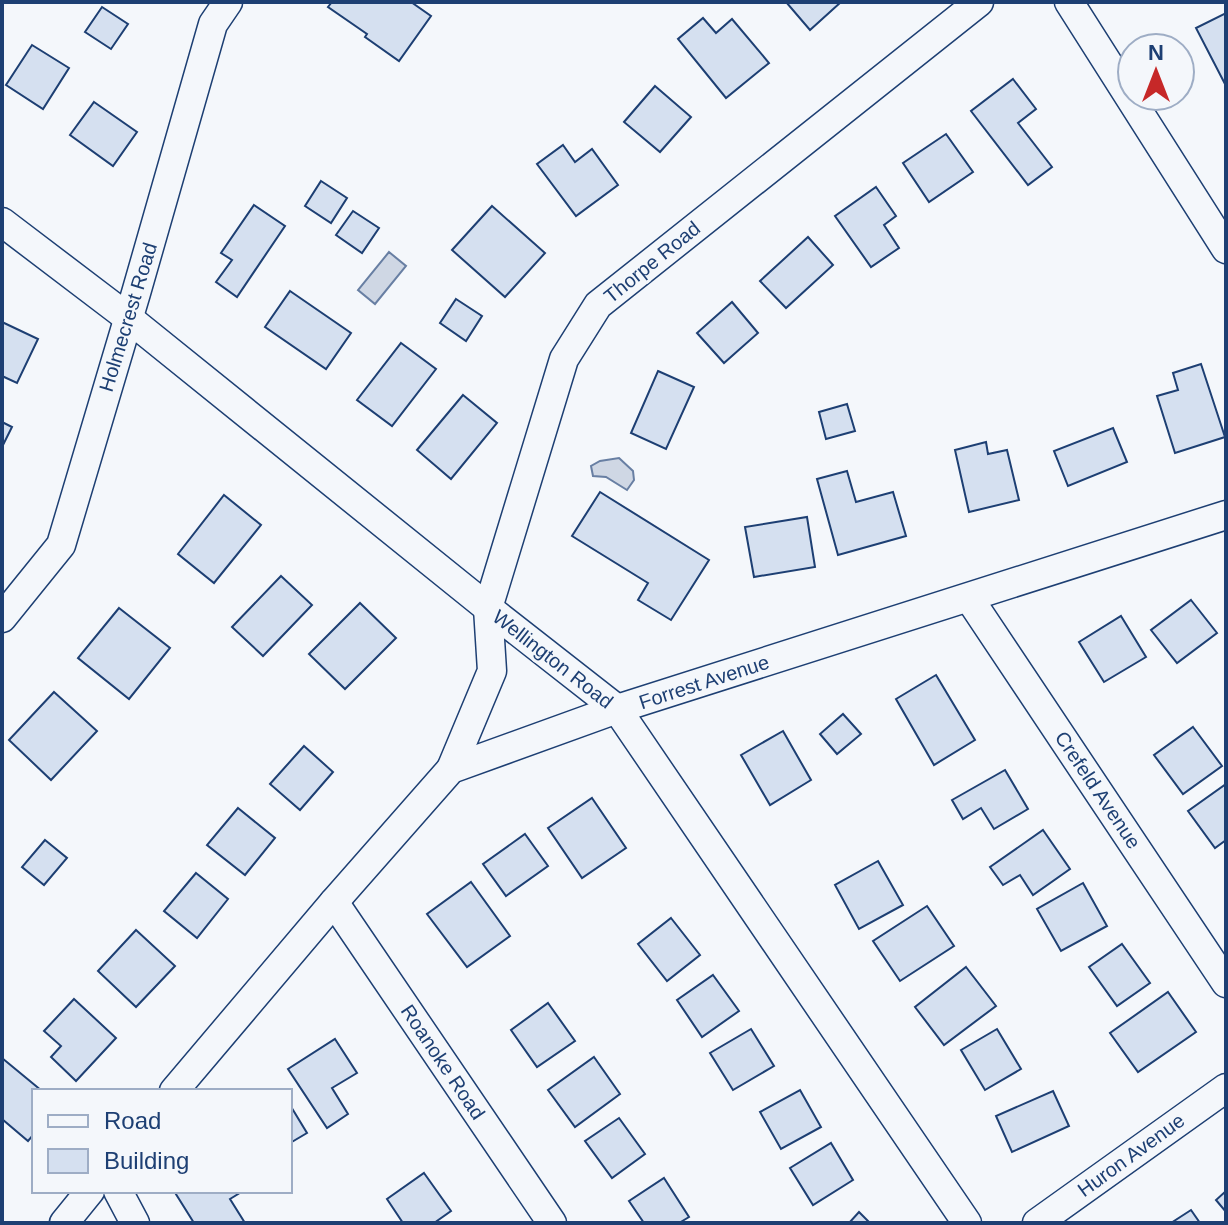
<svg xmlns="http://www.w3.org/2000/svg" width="1228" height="1225" viewBox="0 0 1228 1225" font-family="Arial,sans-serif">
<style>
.water{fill:#cfd7e4;stroke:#687fa3;stroke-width:2}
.building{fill:#d5e0f0;stroke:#1d3f73;stroke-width:2}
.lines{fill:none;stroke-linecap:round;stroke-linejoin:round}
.minor-casing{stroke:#1d3f73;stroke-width:31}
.minor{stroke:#f4f7fb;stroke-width:28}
.labels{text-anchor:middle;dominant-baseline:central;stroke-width:6;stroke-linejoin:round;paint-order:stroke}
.street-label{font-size:20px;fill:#1d3f73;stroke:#f4f7fb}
</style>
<rect width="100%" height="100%" fill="#f4f7fb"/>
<g class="water">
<polygon points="389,252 406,266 375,304 358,290"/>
<polygon points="619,458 633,471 634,480 627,490 606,477 593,476 591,466 600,461"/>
</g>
<g class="building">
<polygon points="332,2 411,2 431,16 399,61 365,37 367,34 328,7"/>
<polygon points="786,2 841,2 810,30"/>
<polygon points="102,7 128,24 111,49 85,32"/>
<polygon points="1226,13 1226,83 1225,84 1196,28"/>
<polygon points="703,18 716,33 732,19 769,63 726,98 678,39"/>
<polygon points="32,45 69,68 43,109 6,85"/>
<polygon points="1013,79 1036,109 1018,123 1052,167 1028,185 971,111"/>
<polygon points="655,86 691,117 660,152 624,122"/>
<polygon points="94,102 137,132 113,166 70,135"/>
<polygon points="946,134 973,172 929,202 903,163"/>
<polygon points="563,145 575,162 592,149 618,185 576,216 537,164"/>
<polygon points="321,181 347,198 331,223 305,206"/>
<polygon points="876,187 896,216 884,225 899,248 871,267 835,216"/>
<polygon points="254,205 285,226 237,297 216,282 232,260 221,253"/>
<polygon points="492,206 545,253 505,297 452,250"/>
<polygon points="353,211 379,228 362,253 336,235"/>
<polygon points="808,237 833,265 786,308 760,281"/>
<polygon points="290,291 351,333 326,369 265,327"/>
<polygon points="456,299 482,316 466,341 440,323"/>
<polygon points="732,302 758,333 724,363 697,333"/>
<polygon points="2,322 38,339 17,383 2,376"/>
<polygon points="401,343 436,369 392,426 357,400"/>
<polygon points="1201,364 1225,437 1175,453 1157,396 1178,390 1173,373"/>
<polygon points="658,371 694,387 666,449 631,433"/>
<polygon points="463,395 497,423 451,479 417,450"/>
<polygon points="847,404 855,431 826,439 819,412"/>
<polygon points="2,422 12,427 2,447"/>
<polygon points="1113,428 1127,462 1068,486 1054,451"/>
<polygon points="986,442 988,454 1007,450 1019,500 969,512 955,450"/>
<polygon points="847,471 856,502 893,492 906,536 838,555 817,479"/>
<polygon points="600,492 709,560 671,620 638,600 648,583 572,536"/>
<polygon points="224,495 261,525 214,583 178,554"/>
<polygon points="807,517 815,567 754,577 745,527"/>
<polygon points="281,576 312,605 263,656 232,627"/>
<polygon points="1191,600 1217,633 1177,663 1151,630"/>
<polygon points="360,603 396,638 345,689 309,654"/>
<polygon points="119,608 170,648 129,699 78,658"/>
<polygon points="1121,616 1146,657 1104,682 1079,642"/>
<polygon points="936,675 975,740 934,765 896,699"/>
<polygon points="54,692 97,731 51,780 9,740"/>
<polygon points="843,714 861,734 837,754 820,734"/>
<polygon points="1193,727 1222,766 1183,794 1154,755"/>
<polygon points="783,731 811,780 770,805 741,755"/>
<polygon points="304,746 333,772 300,810 270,784"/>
<polygon points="1005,770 1028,809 994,829 981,808 963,819 952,800"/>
<polygon points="1226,784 1226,840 1215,848 1188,811"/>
<polygon points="592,798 626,848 582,878 548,828"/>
<polygon points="238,808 275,838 245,875 207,845"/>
<polygon points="1043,830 1070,869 1033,895 1020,875 1003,885 990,867"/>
<polygon points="525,834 548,866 506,896 483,864"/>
<polygon points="45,840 67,858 44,885 22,867"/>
<polygon points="878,861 903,905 859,929 835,885"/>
<polygon points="196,873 228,899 197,938 164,911"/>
<polygon points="471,882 510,936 467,967 427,914"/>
<polygon points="1083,883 1107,926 1061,951 1037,909"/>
<polygon points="927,906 954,946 900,981 873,941"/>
<polygon points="671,918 700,955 667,981 638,944"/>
<polygon points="136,930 175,966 136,1007 98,971"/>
<polygon points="1122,944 1150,983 1117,1006 1089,967"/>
<polygon points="966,967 996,1006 944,1045 915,1007"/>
<polygon points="713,975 739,1011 702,1037 677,1000"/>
<polygon points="1168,992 1196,1032 1138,1072 1110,1033"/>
<polygon points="74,999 116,1038 76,1081 51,1057 61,1046 44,1031"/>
<polygon points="548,1003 575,1041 537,1067 511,1030"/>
<polygon points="751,1029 774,1066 733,1090 710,1053"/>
<polygon points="997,1029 1021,1069 985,1090 961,1050"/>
<polygon points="335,1039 357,1073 332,1088 348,1114 327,1128 288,1069"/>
<polygon points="594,1057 620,1094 575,1127 548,1090"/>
<polygon points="2,1058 42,1091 34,1091 34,1134 28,1141 2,1119"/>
<polygon points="800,1090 821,1127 781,1149 760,1112"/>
<polygon points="1053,1091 1069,1126 1012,1152 996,1116"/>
<polygon points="290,1105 307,1133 290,1143"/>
<polygon points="619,1118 645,1154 612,1178 585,1141"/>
<polygon points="831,1143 853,1180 813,1205 790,1168"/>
<polygon points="424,1173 451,1211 434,1223 403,1223 387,1199"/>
<polygon points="664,1178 689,1217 679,1223 644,1223 629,1201"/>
<polygon points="174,1191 243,1191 230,1199 245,1223 194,1223"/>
<polygon points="1226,1191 1226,1212 1216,1200"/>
<polygon points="1191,1210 1200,1223 1171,1223"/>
<polygon points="859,1212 870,1223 849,1223"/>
</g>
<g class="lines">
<g class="minor-casing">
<g id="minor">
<polyline points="1069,2 1226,249"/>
<polyline points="2,222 127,317 488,608 617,709 967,1223"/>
<polyline points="969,598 1226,983"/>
<polyline points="2,618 61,545 136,293 213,24 228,2"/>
<polyline points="451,769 492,671 488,608 564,359 598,305 979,2"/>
<polyline points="334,902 552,1223"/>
<polyline points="174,1091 334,902 451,769 617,709 1226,515"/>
<polyline points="118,1191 135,1223"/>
<polyline points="64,1223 90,1191"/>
<polyline points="1037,1223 1226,1088"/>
</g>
</g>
<use href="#minor" class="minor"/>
</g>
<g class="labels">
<g class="street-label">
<text transform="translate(652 262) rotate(-39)">Thorpe Road</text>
<text transform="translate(128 317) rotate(-73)">Holmecrest Road</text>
<text transform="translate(553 659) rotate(38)">Wellington Road</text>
<text transform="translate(704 682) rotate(-18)">Forrest Avenue</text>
<text transform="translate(1098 790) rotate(56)">Crefeld Avenue</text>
<text transform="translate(443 1062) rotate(56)">Roanoke Road</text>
<text transform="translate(1131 1155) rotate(-36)">Huron Avenue</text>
</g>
</g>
<rect width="1228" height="1225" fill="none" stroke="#1d3f73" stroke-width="8"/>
<rect x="32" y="1089" width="260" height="104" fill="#f4f7fb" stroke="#9eadc5" stroke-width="2"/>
<rect x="48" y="1115" width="40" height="12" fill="#f4f7fb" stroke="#9eadc5" stroke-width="2"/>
<text x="104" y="1129" font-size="24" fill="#1d3f73">Road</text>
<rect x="48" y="1149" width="40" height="24" fill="#d5e0f0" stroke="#9eadc5" stroke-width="2"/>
<text x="104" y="1169" font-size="24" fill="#1d3f73">Building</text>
<g transform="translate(1156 72)"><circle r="38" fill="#f4f7fb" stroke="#9eadc5" stroke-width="2"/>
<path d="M0-6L14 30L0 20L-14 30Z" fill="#c62828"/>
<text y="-12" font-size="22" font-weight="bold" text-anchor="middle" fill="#1d3f73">N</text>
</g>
</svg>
